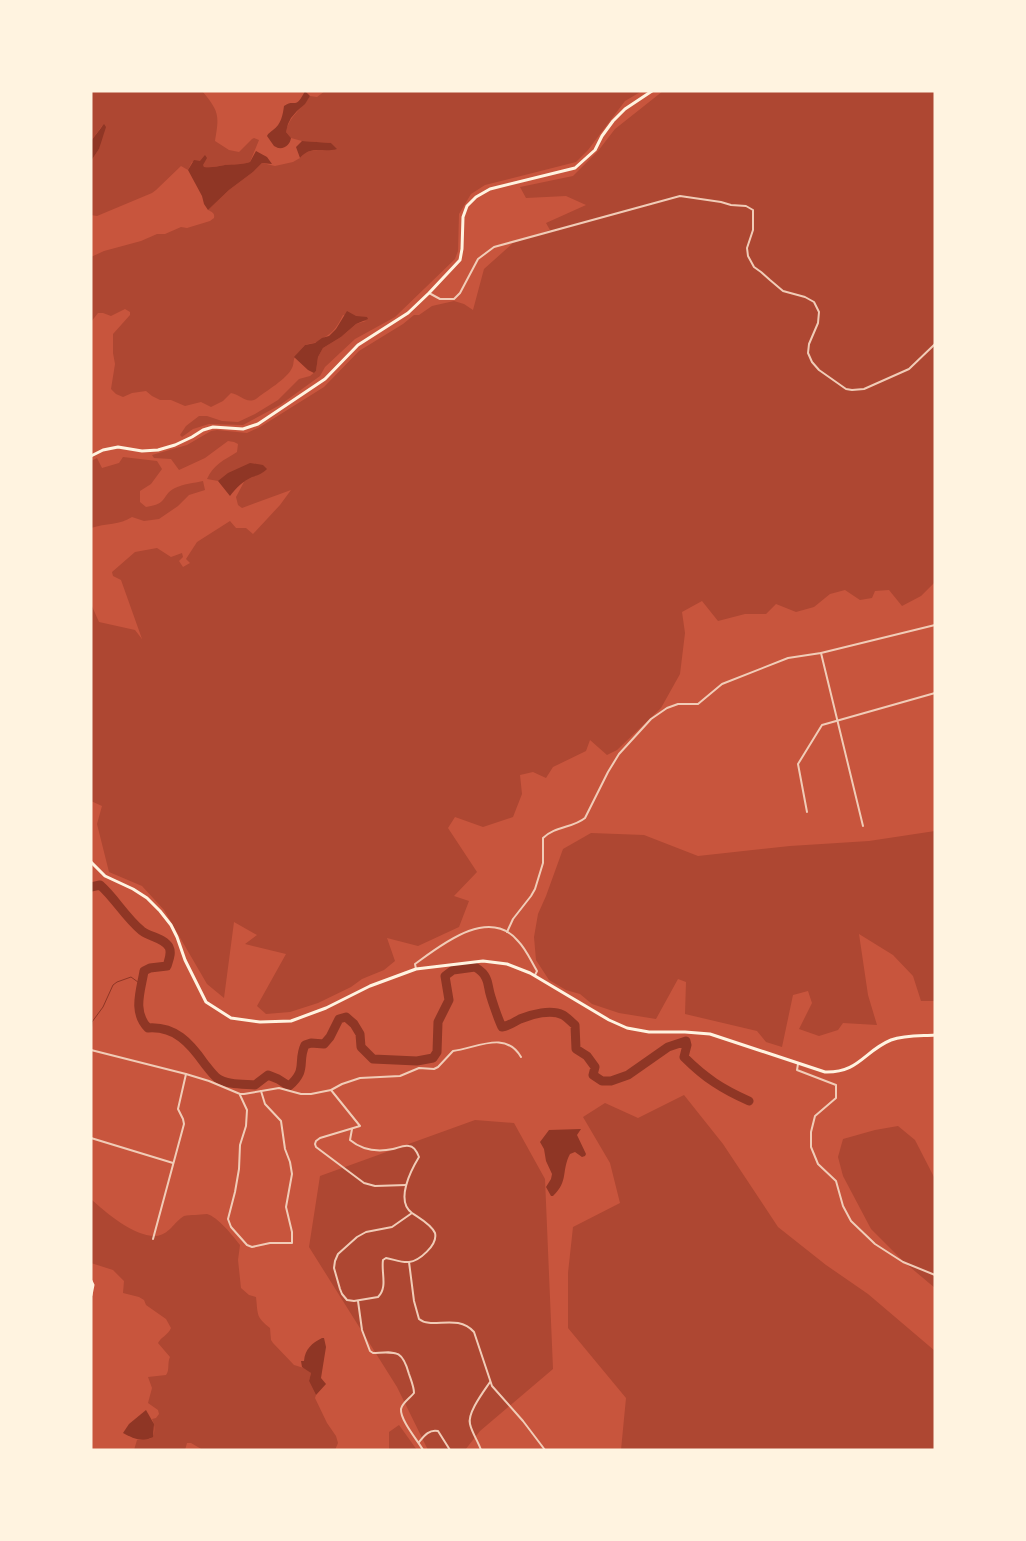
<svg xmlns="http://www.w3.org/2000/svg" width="1026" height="1541" viewBox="0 0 1026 1541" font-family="Figtree,sans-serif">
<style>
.green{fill:#ae4732}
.water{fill:#8f3625}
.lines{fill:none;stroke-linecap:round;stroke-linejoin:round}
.stream{stroke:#8f3625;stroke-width:1}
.river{stroke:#8f3625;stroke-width:9}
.minor{stroke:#f1ccb7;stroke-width:2}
.secondary{stroke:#fff3e0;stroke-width:3}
</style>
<rect width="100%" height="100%" fill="#c8553d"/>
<g class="green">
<path d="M91 91H202C220 112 219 116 215 141L229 150 239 152 252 139 254 138 259 140 250 162C241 165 234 164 225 165 217 166 212 168 204 167L199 161 192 162 188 170 181 166 156 190 152 193 97 216 91 215V161L99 149 102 126 91 141Z"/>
<path d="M325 91H642L625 101 588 150 576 162 485 185 471 194 459 214 458 251 455 259 395 317 355 339 325 367 320 376 280 405 243 425 209 424 193 429 182 437 180 435 186 426 199 416H207L222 421 238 422 255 414 278 400 299 379 310 376 316 371 318 357 323 348 341 337 356 324 366 321 343 315C335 331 332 333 317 342 313 344 309 343 305 345 304 346 296 355 295 357 293 360 294 365 292 368 287 379 266 391 256 399 246 404 241 395 231 393L223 401 211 407 201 402 185 406 171 400H160L152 396 146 391 132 393 123 397 116 394 111 389 115 364 113 353V334L130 315V312L125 309 111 316 103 313H98L91 322V257L104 251 141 241 157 234H165L181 227 187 228 210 221 214 218C215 213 212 212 208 210L229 190 253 172 262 163 275 166 293 162 300 158 305 152 310 151 326 149 334 150 331 143 302 141 291 138 286 132C289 116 302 109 310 96L317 97Z"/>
<path d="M663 91H935V582L921 596 902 606 889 590 875 591 872 598 860 600 845 590 830 594 814 607 796 612 776 604 766 614H745L718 621 702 601 682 612 685 633 680 674 661 708 617 750 607 755 590 740 586 751 553 767 546 778 533 772 520 775 522 794 513 817 483 827 455 817 448 828 477 872 454 896 469 901 459 927 418 946 387 938 395 961 384 970 362 979 351 987 318 1003 290 1012 266 1014 257 1006 286 954 245 944 257 935 234 922 224 998 207 984 164 910 142 886 109 872 97 824 102 806 91 801V604L99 622 135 630 142 639 121 580 113 576 112 572 135 552 157 548 171 557 182 553 183 557 179 561 183 567 190 563 186 559 197 542 230 521 236 528H246L253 534 280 505 291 490 242 508 238 505 236 497 244 482 218 481 207 479C213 465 224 460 237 452L238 444 234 442 228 441 205 458 179 470 171 459 154 458 152 455 187 445 211 431 217 430 247 433 260 427 324 387 359 351 403 324 414 315H419L432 306 454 301 464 304 473 310 484 269 513 243 550 230 546 223 586 205 566 196 526 198 520 187 573 176 598 151 615 129Z"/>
<path d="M123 457 157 461 162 469 151 484 140 491V502L146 507C169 504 161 495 175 488 183 484 194 483 203 481L205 490 189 495 178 506 159 519 144 521 132 517C120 525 106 523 91 528V461L97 458 102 468 119 463Z"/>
<polygon points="935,831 935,1001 921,1001 913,976 893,955 859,934 868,995 877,1025 843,1023 838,1030 819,1036 799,1029 812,1003 808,991 793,995 782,1047 766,1042 757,1031 685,1014 686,982 678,979 656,1019 619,1013 592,1004 580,994 566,990 549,980 536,960 534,937 538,914 546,896 563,849 591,833 644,835 698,856 790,846 869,841"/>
<polygon points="684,1095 723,1144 778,1227 826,1265 868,1294 935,1351 935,1450 621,1450 626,1398 568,1328 568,1273 573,1227 620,1203 610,1163 583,1117 605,1103 638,1118"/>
<polygon points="475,1120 514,1123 545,1179 553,1369 480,1431 465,1450 428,1450 397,1387 309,1247 320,1176"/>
<polygon points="898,1126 915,1140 935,1179 935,1288 904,1262 871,1229 843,1176 838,1157 843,1139 875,1130"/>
<path d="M91 1199C106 1213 135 1237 156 1236 169 1235 174 1222 184 1216 187 1215 192 1215 195 1215 199 1215 203 1214 207 1214 218 1217 233 1236 240 1245L238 1260 241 1288 249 1295 256 1297C258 1315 256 1317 270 1328L271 1340 273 1343 294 1365 307 1369 311 1373 309 1381 316 1395 315 1398 327 1423 336 1436 338 1443 335 1450H203L191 1443H187L185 1450H134L137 1440 150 1439C156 1435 155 1425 152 1419L156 1418 159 1414 158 1410 148 1403 152 1388 148 1377 166 1375C170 1370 167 1363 170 1357L158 1343C161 1337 168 1335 171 1328L166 1319 146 1305 144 1300 139 1297 123 1293 124 1281 113 1270 91 1263Z"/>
<polygon points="399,1425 417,1450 389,1450 389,1432"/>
</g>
<g class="water">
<path d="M305 91 310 96 305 104 297 111 291 118 288 124 286 132 291 138C290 144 286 149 278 148L274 146 267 136C268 133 271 132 273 130 281 125 283 114 284 106 295 98 295 111 305 91Z"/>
<polygon points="104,124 106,127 99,149 91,161 91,141"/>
<path d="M302 141 331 143 337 149C323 153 311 145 300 158L296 147Z"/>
<path d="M256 151 267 157 272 164 262 163 253 172 229 190 208 210 204 204 202 196 188 170 194 160 200 161 205 155 207 158 203 165 204 167C212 168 218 166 225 165 234 164 241 165 250 162Z"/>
<polygon points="347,311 356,316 367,317 368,319 356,324 341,337 323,348 318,357 316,371 314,373 308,370 294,357 305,345 315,343 322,338 329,336 336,329"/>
<path d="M250 463 263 465 267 469C262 474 258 475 252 477 243 481 236 488 230 496L218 481 228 473Z"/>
<path d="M581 1129 577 1135 586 1154 585 1156 582 1157 575 1152 570 1154C561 1171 569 1181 553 1196H551L546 1187 551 1179 552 1174 546 1161 544 1149 540 1142 549 1130Z"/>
<path d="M322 1338H324L326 1347 321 1378 326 1384 316 1395 309 1381 311 1373 302 1367 301 1361H304C305 1349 312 1343 322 1338Z"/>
<path d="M146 1410 154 1424 153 1437C143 1443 132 1438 123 1433L129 1424Z"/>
</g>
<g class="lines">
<polyline class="stream" points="91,1033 92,1022 103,1007 113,985 117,982 131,977 142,985"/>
<path class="river" d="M91 887 100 885C115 898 125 917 142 931 150 937 164 938 169 947 172 953 169 959 167 966L150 968 144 971C141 990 132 1012 148 1028 175 1026 190 1043 204 1063 208 1068 212 1074 217 1078 227 1085 243 1084 255 1085L268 1075 278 1079 289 1086C308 1070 297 1062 305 1045L311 1043 324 1044 330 1037 339 1019 346 1017 354 1024 360 1034 361 1047 373 1059 417 1061 433 1058 437 1052 438 1022 449 1000 445 976 453 970 475 967C480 970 484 973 486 978 488 982 488 985 489 989 490 996 499 1021 502 1027 509 1026 514 1022 520 1019 532 1014 551 1009 563 1015 567 1017 571 1022 575 1025L576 1049 587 1056 595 1067 593 1075 602 1081H611L628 1075 668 1047 686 1041 687 1045 684 1057C705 1078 722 1089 749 1101"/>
<g class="minor">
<polyline points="429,293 440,299 454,299 460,293 478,259 494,247 680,196 721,202 731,205 746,206 753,210 753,230 747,248 748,256 754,267 761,272 770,280 783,291 805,297 814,302 819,312 818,323 809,344 808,353 812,362 819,370 846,389 852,390 864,389 909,369 935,344"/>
<polyline points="821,653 863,826"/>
<polyline points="807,812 798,764 822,725 935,693"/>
<path d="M507 932 513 919 531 896 535 889 543 863V838C555 826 573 828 585 818L608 772 619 754 651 719 667 708 678 704H698L722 684 788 658 821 653 935 625"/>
<path d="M416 969 415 964C441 945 489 906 518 941 526 949 531 961 537 971L535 975"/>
<path d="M91 1050 186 1074 209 1081 240 1094H244L279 1088 301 1094H311L331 1090 342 1084 360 1078 400 1076 419 1068 434 1069 438 1067 453 1051C477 1048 505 1030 521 1057"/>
<polyline points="798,1064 797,1070 836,1085 836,1098 815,1116 811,1132 811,1147 818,1164 836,1181 843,1206 851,1221 875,1244 903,1262 935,1275"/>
<polyline points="331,1090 360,1126 320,1138 316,1141 315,1144 316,1147 364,1183 375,1186 406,1185"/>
<polyline points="240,1095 247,1110 246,1126 240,1145 239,1169 235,1192 228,1219 231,1227 247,1245 252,1247 270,1243 292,1243 292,1232 286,1207 292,1174 290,1162 285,1149 281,1121 265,1104 261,1091"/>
<path d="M352 1129 350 1140C362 1150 378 1152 393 1149 398 1148 403 1145 409 1146 414 1146 417 1152 419 1157 411 1170 395 1201 412 1213 419 1218 431 1224 435 1233 438 1245 419 1261 409 1262 402 1263 393 1259 386 1258L383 1260C381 1273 388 1287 378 1297L354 1301 347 1300 342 1294 340 1289 334 1268 335 1261 338 1254 357 1237 366 1232 392 1227 412 1213"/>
<polyline points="91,1138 173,1163"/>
<polyline points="153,1239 184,1124 183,1119 178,1109 186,1074"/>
<path d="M409 1262 414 1301 419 1319C432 1330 457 1313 474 1332L492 1386 523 1421 545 1450"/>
<path d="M358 1301 362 1330 370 1351 373 1353C396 1352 402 1349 409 1374 411 1380 414 1387 414 1393 410 1398 402 1403 401 1409 400 1420 418 1441 423 1450"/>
<path d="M419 1442C424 1436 429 1429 438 1431L450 1450"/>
<path d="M481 1450C478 1441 472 1433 470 1424 467 1413 484 1391 490 1382"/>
</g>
<g class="secondary">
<polyline points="91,456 103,450 118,447 142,451 158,450 175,445 192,437 203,430 213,427 243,429 258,424 325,379 358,345 408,313 429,293 460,260 462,249 463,217 467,206 476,197 490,189 575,168 595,150 602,136 613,121 625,109 652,91"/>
<path d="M91 862 105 876 133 889 147 898 160 911 171 925 177 937 185 960 206 1002 231 1018 260 1022 291 1021 326 1008 370 986 416 969 483 961 507 964 530 973 609 1020 627 1028 649 1032H685L710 1034 825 1072C859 1073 864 1051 891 1040 905 1035 921 1036 935 1035"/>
<polyline points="91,1281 93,1285 91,1295"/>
</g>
</g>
<rect width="1026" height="1541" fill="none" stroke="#fff3e0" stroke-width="185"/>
</svg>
